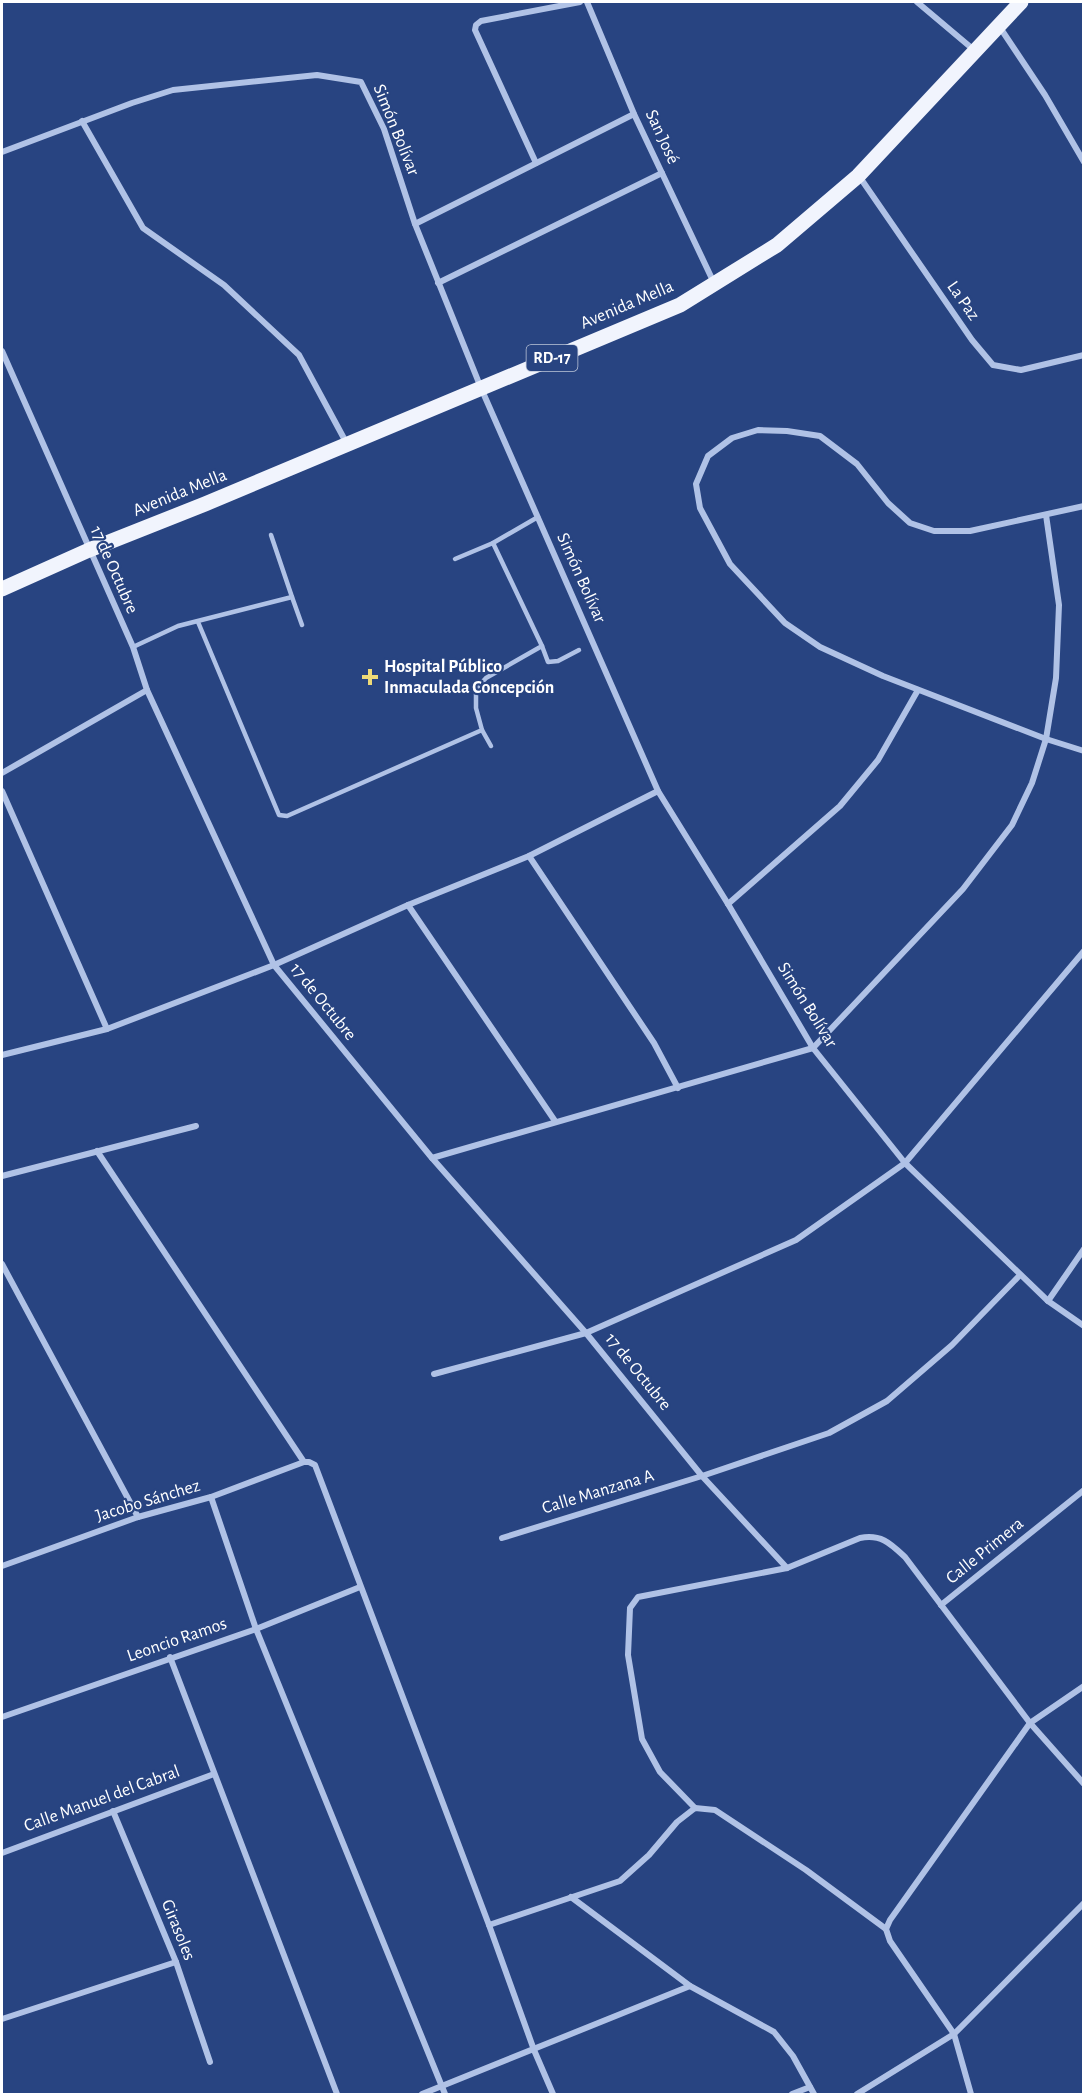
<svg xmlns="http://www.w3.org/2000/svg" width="1085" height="2096" viewBox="0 0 1085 2096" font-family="'Alegreya Sans',sans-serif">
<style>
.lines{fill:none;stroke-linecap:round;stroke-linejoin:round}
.service{stroke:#b0c2e6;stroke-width:4.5}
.minor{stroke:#b0c2e6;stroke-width:6}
.primary{stroke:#f1f4fd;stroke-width:15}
.poi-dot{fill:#eeda77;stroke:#284481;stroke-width:2}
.labels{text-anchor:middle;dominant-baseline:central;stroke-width:4.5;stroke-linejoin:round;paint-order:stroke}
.shield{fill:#284481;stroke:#bec7d9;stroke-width:1.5}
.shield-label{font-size:16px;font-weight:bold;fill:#fff}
.street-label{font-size:18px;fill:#fff;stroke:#284481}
.poi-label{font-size:18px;font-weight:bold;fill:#fff;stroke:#284481;text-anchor:start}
</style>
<rect width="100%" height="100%" fill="#284481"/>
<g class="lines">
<g class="service">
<polyline points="271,535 292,597"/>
<polyline points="455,559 493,543"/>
<polyline points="198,622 279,815 287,816 482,730 476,708 476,689 486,678 542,646 493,543 538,517"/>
<polyline points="542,646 548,662 558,661 579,650"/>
<polyline points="133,647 178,626 292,597 302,625"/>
<polyline points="482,730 491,746"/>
</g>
<g class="minor">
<polyline points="587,2 634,114 714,283"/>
<polyline points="917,2 974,50"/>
<polyline points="999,26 1045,95 1084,162"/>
<polyline points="82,121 143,228 224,285 299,355 347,444"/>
<polyline points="2,152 132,103 173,90 317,75 361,82 384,129 415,224 481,388 658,791 728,904 813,1048 905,1163 1048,1301 1084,1326"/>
<polyline points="536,163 475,30 476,25 481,21 580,2"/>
<polyline points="859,176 972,340 993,365 1021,370 1084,355"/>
<polyline points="415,224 634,114"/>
<polyline points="438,283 662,173"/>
<polyline points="2,351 133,647 147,690 274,965 432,1158 586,1333 702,1476 787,1568"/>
<polyline points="1084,506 970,531 934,531 910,523 888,503 857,464 820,436 787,431 758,430 732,438 708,456 696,484 700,508 730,564 785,623 820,647 883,676 1046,739 1084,751"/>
<polyline points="2,773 147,690"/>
<polyline points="2,791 107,1029"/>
<polyline points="529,856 654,1043 678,1088"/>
<polyline points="728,904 840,806 878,760 918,690"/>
<polyline points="408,905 555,1121"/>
<polyline points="2,1055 107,1029 274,965 408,905 529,856 658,791"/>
<polyline points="97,1151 304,1462 309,1462 315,1465 489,1925 534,2050 553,2094"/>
<polyline points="432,1158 813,1048 963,889 1012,825 1032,783 1046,739 1056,678 1059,605 1046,515"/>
<polyline points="2,1176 196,1126"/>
<polyline points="2,1264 138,1517"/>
<polyline points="1048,1301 1084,1249"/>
<polyline points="434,1374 586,1333 796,1240 905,1163 1084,951"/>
<polyline points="211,1497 256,1629 445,2094"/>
<polyline points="502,1538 702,1476 829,1433 887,1401 952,1345 1020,1275"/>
<polyline points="2,1566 138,1517 211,1497 304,1462"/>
<polyline points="941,1605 1084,1490"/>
<polyline points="170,1657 337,2094"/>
<polyline points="2,1717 256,1629 360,1587"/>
<path d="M695 1808 660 1772 642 1739 628 1655 630 1608 638 1597 787 1568 860 1538C881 1534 890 1543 905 1557L1030 1723 1084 1784"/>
<polyline points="113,1811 176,1962 210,2062"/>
<polyline points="2,1853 214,1774"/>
<polyline points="571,1897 690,1986 774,2032 793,2056 814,2094"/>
<polyline points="489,1925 620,1881 649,1855 677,1822 695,1808 715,1810 806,1870 886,1929"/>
<polyline points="2,2019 176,1962"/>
<polyline points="422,2094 690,1986"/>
<polyline points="792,2094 810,2087"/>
<polyline points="857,2094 954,2034 1084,1903"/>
<polyline points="971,2094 954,2034 890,1941 886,1929 890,1920 1030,1723 1084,1686"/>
</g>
<polyline class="primary" points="2,589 89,550 205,504 680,305 777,245 858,176 1021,2"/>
</g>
<path class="poi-dot" d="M367 668h6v6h6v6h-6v6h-6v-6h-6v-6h6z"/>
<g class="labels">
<rect class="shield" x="526.5" y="345" width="51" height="26" rx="4.5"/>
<g class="shield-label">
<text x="552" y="358">RD-17</text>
</g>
<g class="street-label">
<text transform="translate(396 130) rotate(68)">Simón Bolívar</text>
<text transform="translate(662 137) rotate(65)">San José</text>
<text transform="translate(963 301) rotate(55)">La Paz</text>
<text transform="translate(627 305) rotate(-23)">Avenida Mella</text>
<text transform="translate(180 493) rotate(-22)">Avenida Mella</text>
<text transform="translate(114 570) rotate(66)">17 de Octubre</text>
<text transform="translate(581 578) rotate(66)">Simón Bolívar</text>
<text transform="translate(323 1002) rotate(51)">17 de Octubre</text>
<text transform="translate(807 1005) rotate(58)">Simón Bolívar</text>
<text transform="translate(638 1372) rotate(51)">17 de Octubre</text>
<text transform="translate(598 1492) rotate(-17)">Calle Manzana A</text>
<text transform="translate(148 1501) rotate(-17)">Jacobo Sánchez</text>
<text transform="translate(985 1551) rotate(-39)">Calle Primera</text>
<text transform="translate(177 1640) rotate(-19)">Leoncio Ramos</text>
<text transform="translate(102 1799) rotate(-20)">Calle Manuel del Cabral</text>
<text transform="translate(178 1930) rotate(68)">Girasoles</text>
</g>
<g class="poi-label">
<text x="384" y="667">Hospital Público<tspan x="384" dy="21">Inmaculada Concepción</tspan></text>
</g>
</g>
<rect width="1085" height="2096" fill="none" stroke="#ffffff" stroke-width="6"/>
</svg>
